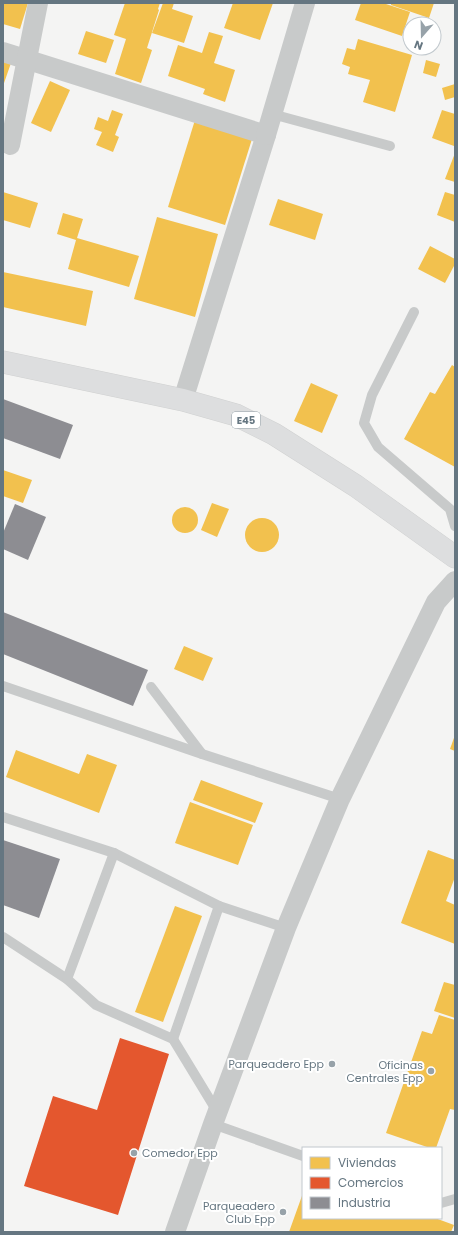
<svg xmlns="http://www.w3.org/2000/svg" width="458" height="1235" viewBox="0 0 458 1235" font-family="Poppins,sans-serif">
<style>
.homes{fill:#f2c14e}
.shops{fill:#e4572e}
.industry{fill:#8d8d92}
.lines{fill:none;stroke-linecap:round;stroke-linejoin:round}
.highway-casing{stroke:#d0d1d1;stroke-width:23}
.lane{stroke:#c8caca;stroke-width:10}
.street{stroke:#c8caca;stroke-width:20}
.highway{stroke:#dddedf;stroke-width:22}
.poi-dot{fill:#97a2a9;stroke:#fff;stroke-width:1.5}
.labels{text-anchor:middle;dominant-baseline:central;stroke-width:4;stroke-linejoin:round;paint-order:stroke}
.shield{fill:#fff;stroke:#939fa7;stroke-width:1}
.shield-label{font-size:10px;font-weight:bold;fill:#657681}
.poi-label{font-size:11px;fill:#657681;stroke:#fff;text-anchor:end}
</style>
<rect width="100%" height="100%" fill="#f4f4f3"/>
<g class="homes">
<polygon points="3,3 28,3 20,29 3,24"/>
<polygon points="125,3 160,3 158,9 159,10 147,48 152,50 141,83 115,74 126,39 114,35"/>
<polygon points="163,3 174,3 172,9 193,16 184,43 152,33"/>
<polygon points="233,3 273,3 260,40 224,28"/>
<polygon points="361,3 383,3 410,12 402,36 355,20"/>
<polygon points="391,3 434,3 429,18 391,5"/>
<polygon points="86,31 114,40 106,63 78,54"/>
<polygon points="209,32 223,36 214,63 235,70 225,102 203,94 205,89 168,76 178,45 202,53"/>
<polygon points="358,39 412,55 395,112 363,102 370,80 348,74 350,67 342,64 347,48 355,50"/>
<polygon points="426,60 440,64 436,77 423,73"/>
<polygon points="3,61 11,63 3,86"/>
<polygon points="50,81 70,90 51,132 31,123"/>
<polygon points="455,84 455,97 445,100 442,88"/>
<polygon points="112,110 123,114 115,135 119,137 113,152 96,145 102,132 94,129 98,117 108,121"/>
<polygon points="442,110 455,114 454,146 432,138"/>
<polygon points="195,120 252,139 225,225 168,207"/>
<polygon points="455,153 455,182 445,179"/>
<polygon points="3,192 38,203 30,228 3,220"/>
<polygon points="445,192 455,195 455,222 437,215"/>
<polygon points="278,199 323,214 315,240 269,225"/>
<polygon points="63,213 83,219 77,238 139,256 129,287 68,269 76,240 57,234"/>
<polygon points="157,217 218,234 195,317 134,299"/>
<polygon points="430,246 455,259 455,264 445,283 418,269"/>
<polygon points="3,272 93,291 86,326 3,307"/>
<polygon points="452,365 455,367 455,467 404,439 430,392 435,394"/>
<polygon points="311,383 338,395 322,433 294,421"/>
<polygon points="3,470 32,480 23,503 3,496"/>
<polygon points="212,503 229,509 217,537 201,530"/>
<circle cx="185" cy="520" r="13"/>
<circle cx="262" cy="535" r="17"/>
<polygon points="184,646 213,658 203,681 174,669"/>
<polygon points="455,735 455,751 450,749"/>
<polygon points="16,750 79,774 87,754 117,765 99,813 6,777"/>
<polygon points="201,780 263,803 255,823 193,800"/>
<polygon points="190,802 253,825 238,865 175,843"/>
<polygon points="428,850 455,860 455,877 446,901 455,905 455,944 401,923"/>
<polygon points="175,906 202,916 163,1022 135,1012"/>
<polygon points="444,982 455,985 455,1018 434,1011"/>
<polygon points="439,1015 455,1020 455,1110 450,1109 436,1148 430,1148 386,1133 422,1031 432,1034"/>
<polygon points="303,1193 303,1218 435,1218 454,1225 451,1232 289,1232"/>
</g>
<polygon class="shops" points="120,1038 169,1054 118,1215 24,1186 53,1096 97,1110"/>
<g class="industry">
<polygon points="3,399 73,425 60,459 3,438"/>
<polygon points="15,504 46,517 28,560 3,549 3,533"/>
<polygon points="3,612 148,670 133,706 3,654"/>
<polygon points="3,840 60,859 39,918 3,905"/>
</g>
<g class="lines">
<g class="highway-casing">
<polyline id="highway" points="3,362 183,400 236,415 274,434 356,486 455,557"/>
</g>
<g class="lane">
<polyline points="272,114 390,146"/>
<polyline points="414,312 372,395 364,423 378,447 450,509 455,526"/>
<polyline points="3,686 202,754 340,799"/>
<polyline points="151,687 202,754"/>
<polyline points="3,817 114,853 219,906 286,928"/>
<polyline points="3,937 67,979 96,1005 173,1039 218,1113"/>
<polyline points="67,979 114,853"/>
<polyline points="173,1039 219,906"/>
<polyline points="213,1124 303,1156"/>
<polyline points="441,1203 455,1199"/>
</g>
<g class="street">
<polyline points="3,52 266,135 183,400"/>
<polyline points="266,135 305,3"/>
<polyline points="10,145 38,3"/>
<polyline points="175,1232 213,1124 286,928 340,799 436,602 455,581"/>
</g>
<use href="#highway" class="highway"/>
</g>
<g class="poi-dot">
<circle cx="332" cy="1064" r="4"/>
<circle cx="431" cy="1071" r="4"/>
<circle cx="134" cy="1153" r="4"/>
<circle cx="283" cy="1212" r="4"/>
</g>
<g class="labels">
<rect class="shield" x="232" y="412" width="28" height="16" rx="3"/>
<g class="shield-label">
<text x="246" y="420">E45</text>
</g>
<g class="poi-label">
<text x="324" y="1064">Parqueadero Epp</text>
<text x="423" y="1065">Oficinas<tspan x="423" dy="13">Centrales Epp</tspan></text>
<text x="142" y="1153" text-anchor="start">Comedor Epp</text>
<text x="275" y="1206">Parqueadero<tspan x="275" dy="13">Club Epp</tspan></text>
</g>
</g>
<rect width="458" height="1235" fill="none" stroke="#657681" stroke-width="8"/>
<rect x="302" y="1147" width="140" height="72" fill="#ffffff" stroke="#c1c8cd"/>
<rect x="310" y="1157" width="20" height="12" fill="#f2c14e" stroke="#c1c8cd"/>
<text x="338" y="1167" font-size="12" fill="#657681">Viviendas</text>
<rect x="310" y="1177" width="20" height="12" fill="#e4572e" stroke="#c1c8cd"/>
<text x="338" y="1187" font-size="12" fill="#657681">Comercios</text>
<rect x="310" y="1197" width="20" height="12" fill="#8d8d92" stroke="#c1c8cd"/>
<text x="338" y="1207" font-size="12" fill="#657681">Industria</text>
<g transform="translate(422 36) rotate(200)"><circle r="19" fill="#ffffff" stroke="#c1c8cd"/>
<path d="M0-3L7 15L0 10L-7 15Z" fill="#97a2a9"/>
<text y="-6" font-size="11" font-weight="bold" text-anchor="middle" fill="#657681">N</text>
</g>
</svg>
